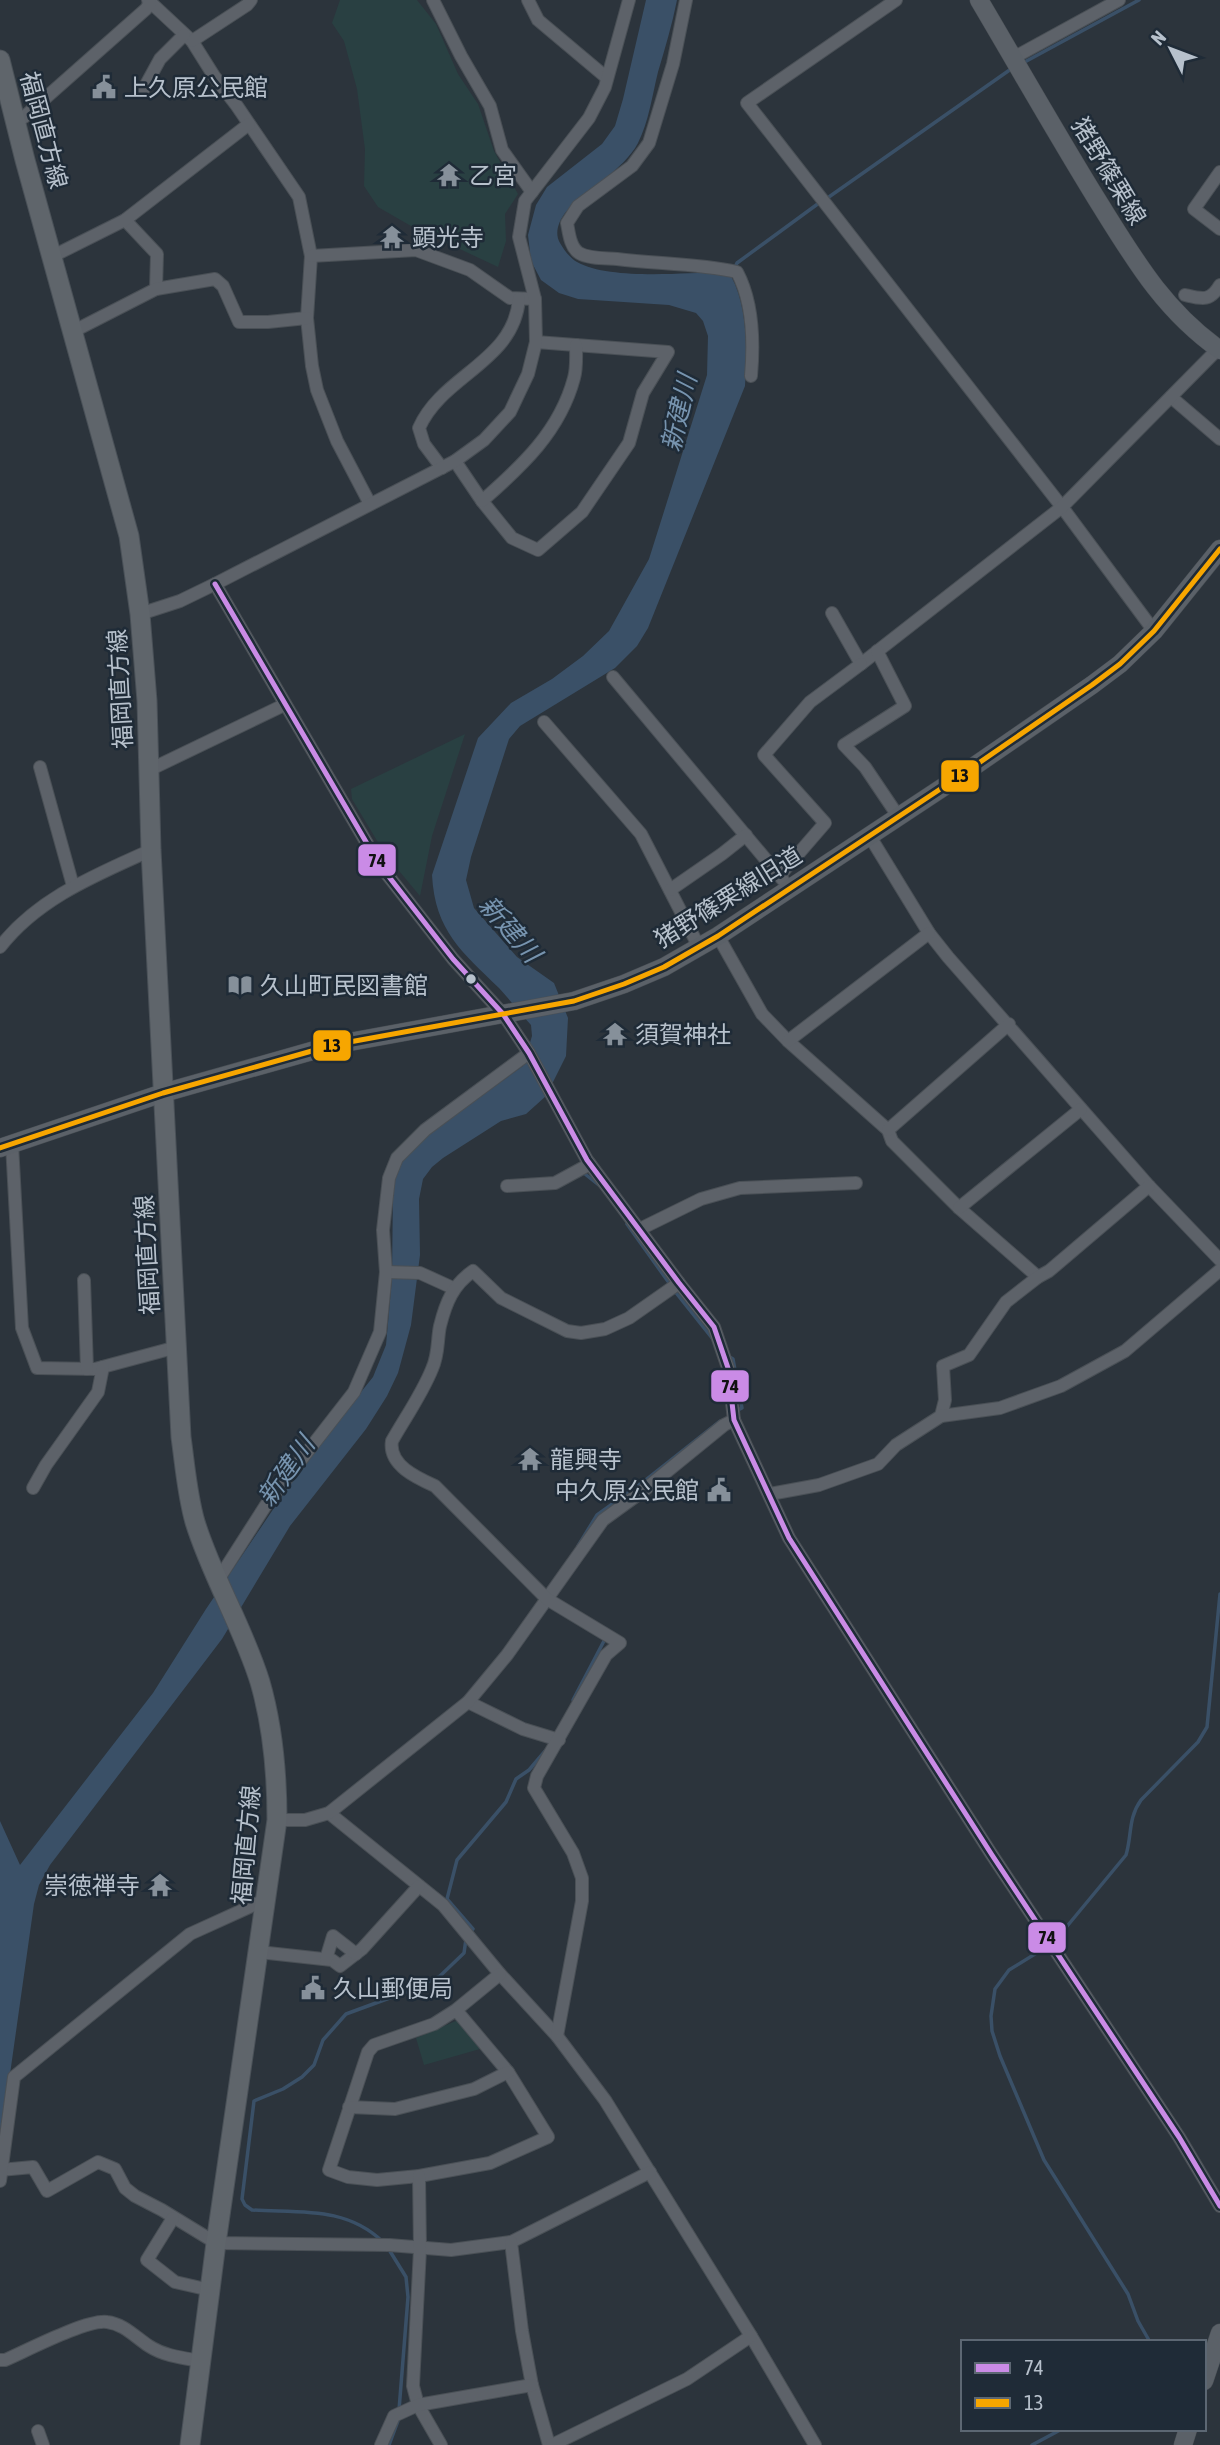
<svg xmlns="http://www.w3.org/2000/svg" width="1220" height="2445" viewBox="0 0 1220 2445" font-family="'Asap Condensed','Noto Sans JP',sans-serif">
<style>
.green{fill:#294042}
.water{fill:#3a5067}
.lines{fill:none;stroke-linecap:round;stroke-linejoin:round}
.stream{stroke:#3a5067;stroke-width:3.5}
.street-casing{stroke:#4a5056;stroke-width:14}
.secondary-casing{stroke:#4a5056;stroke-width:19}
.primary-casing{stroke:#4a5158;stroke-width:21}
.street{stroke:#5d6269;stroke-width:12}
.secondary{stroke:#5b6168;stroke-width:18}
.primary{stroke:#5f656b;stroke-width:19}
.bus-1-casing{stroke:#1f2b37;stroke-width:10}
.bus-2-casing{stroke:#1f2b37;stroke-width:10}
.bus-1{stroke:#ca8be6;stroke-width:5}
.bus-2{stroke:#f7a600;stroke-width:5}
.bus-dot{fill:#b7c1cc;stroke:#1f2b37;stroke-width:2.5}
.labels{text-anchor:middle;dominant-baseline:central;stroke-width:5;stroke-linejoin:round;paint-order:stroke}
.poi-label{font-size:24px;fill:#b7c1cc;stroke:#1f2b37;text-anchor:start}
.street-label{font-size:24px;fill:#b7c1cc;stroke:#1f2b37}
.water-label{font-size:26px;font-style:italic;fill:#7794af;stroke:#1f2b37}
.line-badge{stroke:#1f2b37;stroke-width:2.5}
.pale-badge-label{font-size:19px;text-anchor:middle;font-weight:bold;fill:#111}
</style>
<rect width="100%" height="100%" fill="#2c343c"/>
<g class="green">
<polygon points="340,0 417,0 436,24 458,74 478,104 494,151 518,194 505,214 506,241 498,267 411,226 378,207 364,186 365,149 357,89 344,41 332,23"/>
<polygon points="465,734 432,836 420,896 385,854 352,799 351,789"/>
<polygon points="458,2020 480,2049 424,2065 416,2038"/>
</g>
<path class="water" d="M646 0H677C672 25 665 48 658 72 652 96 649 121 638 143 623 171 586 189 565 213 559 221 554 233 560 243 564 250 570 258 577 262 609 280 682 273 720 272L731 276C748 307 747 351 745 386L648 628 637 646 615 668 520 726 509 739 471 857 466 880 474 908 517 957 554 983 568 1018 566 1056 546 1096 526 1114 501 1121 443 1158 432 1167 423 1179 419 1199 420 1255 411 1325 398 1373 387 1396 366 1429 290 1526 222 1639 50 1865 39 1885 34 1904 0 2145V1821L20 1865 153 1693 206 1609 305 1462 373 1377 386 1345 392 1278 393 1187 396 1172 403 1158 419 1141 523 1066 532 1036 531 1025C520 1013 510 1000 499 988 462 952 435 931 432 875L478 738 511 703 552 679 583 656 609 631 649 559 707 375 708 336 703 321 696 313 669 305 578 299 559 293 541 280 531 261 528 235 536 205 547 187 602 144 615 126 623 99Z"/>
<g class="lines">
<g class="stream">
<polyline points="1021,64 1139,0"/>
<polyline points="826,199 1011,69"/>
<polyline points="734,269 737,263 819,203"/>
<polyline points="585,1174 600,1186"/>
<polyline points="627,1224 677,1294 712,1338"/>
<polyline points="728,1356 733,1359 742,1408 736,1411"/>
<polyline points="578,1546 597,1515 643,1482 720,1421"/>
<polyline points="573,1700 605,1639"/>
<polyline points="470,1932 473,1929 447,1899 457,1860 506,1802 516,1779 529,1770 546,1750"/>
<path d="M1054 1942 1126 1855C1132 1835 1128 1818 1141 1800L1198 1742 1207 1727 1220 1594"/>
<polyline points="1048,1946 1009,1970 995,1989 991,2016 992,2031 1000,2056 1044,2160 1128,2294 1138,2321 1150,2342"/>
<path d="M383 2242C346 2206 300 2213 252 2210L245 2205 242 2199 254 2101 283 2089 302 2077 314 2065 323 2040 346 2014 414 1989 440 1976 464 1953 466 1939"/>
<polyline points="388,2248 406,2277 408,2297 399,2410"/>
<polyline points="389,2445 398,2421"/>
<polyline points="1032,2445 1062,2429"/>
</g>
<g class="street-casing">
<g id="street">
<polyline points="148,0 192,41 214,76 237,106 299,197 311,256 307,318 312,366 317,390 337,441 370,504"/>
<polyline points="433,0 461,56 490,106 502,150 532,192"/>
<polyline points="528,0 538,20 607,78"/>
<path d="M686 0 673 64 649 143 632 166 578 206 567 223C569 233 570 247 579 253 589 259 606 258 617 259 657 264 698 263 737 272 753 302 754 342 751 376"/>
<polyline points="896,0 747,103 1062,507 1154,631"/>
<polyline points="192,41 247,5 251,0"/>
<polyline points="1013,58 1119,0"/>
<polyline points="142,92 160,59 184,35"/>
<polyline points="17,121 24,117 146,9 150,3"/>
<polyline points="1220,172 1194,209 1220,229"/>
<polyline points="125,220 157,254 156,289"/>
<polyline points="53,256 125,220 249,124"/>
<polyline points="311,256 416,250 470,270 510,298 535,299"/>
<path d="M1185 295C1202 299 1210 302 1220 285"/>
<polyline points="74,331 156,289 215,279 223,286 239,322 268,322 307,318"/>
<polyline points="1171,397 1220,439"/>
<polyline points="455,461 482,501 512,538 538,550 582,512 629,443 643,393 668,352 536,342"/>
<path d="M442 468 424 444 419 428C442 375 514 362 519 299"/>
<path d="M482 501C522 466 560 431 574 378 577 368 576 356 576 345"/>
<polyline points="215,584 379,864 453,959 503,1014 529,1053 587,1160 679,1283 714,1327 728,1368 734,1420 789,1538 992,1855 1179,2137 1220,2206"/>
<polyline points="832,613 861,664 1062,507 1218,349"/>
<polyline points="140,614 180,601 215,584 455,461 484,440 510,412 528,374 536,342 535,299 519,237 525,201 589,118 605,87 629,0"/>
<polyline points="877,651 905,706 844,745 865,767 898,816"/>
<polyline points="613,677 783,880"/>
<polyline points="544,722 641,834 699,947"/>
<polyline points="40,767 73,886"/>
<polyline points="149,770 284,705"/>
<polyline points="869,835 929,933 948,957 1149,1186 1220,1260"/>
<polyline points="780,875 825,823 764,755 810,702 861,664"/>
<polyline points="670,890 722,854 746,835"/>
<polyline points="718,936 762,1014 788,1041 888,1130 892,1141 959,1208 1038,1277"/>
<path d="M0 947C38 898 96 875 151 850"/>
<polyline points="788,1041 929,933"/>
<polyline points="888,1130 1009,1024"/>
<polyline points="12,1144 22,1328 37,1368 95,1369 177,1347"/>
<polyline points="507,1186 555,1183 590,1164"/>
<polyline points="959,1208 1081,1109"/>
<polyline points="640,1229 701,1199 740,1188 856,1183"/>
<polyline points="386,1272 420,1273 453,1288"/>
<polyline points="84,1280 87,1369"/>
<polyline points="941,1416 945,1400 943,1366 969,1355 1006,1302 1038,1277 1049,1271 1149,1186"/>
<polyline points="33,1488 46,1465 98,1392 103,1367"/>
<polyline points="770,1494 819,1485 878,1464 896,1445 941,1416 1000,1408 1061,1386 1125,1351 1220,1270"/>
<polyline points="218,1580 266,1505 354,1392 380,1332 386,1272 383,1230 389,1178 397,1158 425,1130 529,1053"/>
<polyline points="468,1702 523,1729 559,1740"/>
<polyline points="329,1813 443,1905 500,1974 557,2036 605,2100 751,2336 815,2445"/>
<polyline points="277,1820 305,1820 329,1813 468,1702 507,1655 603,1520 643,1491 724,1425 734,1420"/>
<polyline points="259,1952 332,1960 340,1966 362,1949 419,1886"/>
<polyline points="326,1959 333,1936 356,1954"/>
<polyline points="456,2010 508,2072 548,2137 490,2163 419,2176 377,2180 348,2177 329,2170 368,2052 374,2045 434,2024 456,2010 500,1974"/>
<path d="M557 2036 582 1901V1878L573 1853 534 1788 537 1776 606 1655 620 1643 547 1599 435 1486C417 1478 388 1465 392 1441 405 1418 422 1394 432 1369 439 1354 437 1340 440 1326 446 1302 453 1285 473 1271L501 1298 567 1331 581 1333 605 1329 629 1318 679 1283"/>
<polyline points="349,2107 395,2109 474,2089 508,2072"/>
<polyline points="0,2170 33,2167 47,2191 98,2162 115,2169 125,2188 135,2196 162,2210 216,2243 389,2245 451,2250 511,2242 650,2172"/>
<polyline points="419,2176 420,2249 413,2386 418,2405 441,2445"/>
<polyline points="0,2181 14,2077 190,1934 267,1899"/>
<polyline points="173,2218 147,2260 175,2282 210,2290"/>
<polyline points="511,2242 522,2331 532,2385 549,2445"/>
<path d="M0 2360H5C26 2351 87 2319 107 2322 124 2324 135 2337 149 2346 164 2356 184 2358 201 2361"/>
<polyline points="38,2431 43,2445"/>
<polyline points="381,2445 394,2416 418,2405 532,2385"/>
<polyline points="552,2445 687,2379 751,2336"/>
</g>
</g>
<g class="secondary-casing">
<g id="secondary">
<path d="M979 0C1018 66 1056 133 1096 198 1133 257 1162 309 1220 350"/>
<polyline points="0,1148 163,1093 333,1045 574,1001 624,984 664,967 718,936 957,778 1092,685 1120,664 1154,631 1220,549"/>
<polyline points="1204,2381 1220,2333"/>
<polyline points="1183,2445 1188,2429"/>
</g>
</g>
<g class="primary-casing">
<path id="primary" d="M0 60 25 160 129 536 140 614 147 701 151 850 181 1437C185 1465 187 1494 195 1522 212 1577 243 1627 260 1682 273 1727 277 1774 277 1820L216 2243 190 2445"/>
</g>
<use href="#street" class="street"/>
<use href="#secondary" class="secondary"/>
<use href="#primary" class="primary"/>
<g class="bus-1-casing">
<polyline id="bus-1" points="215,584 379,864 453,959 503,1014 529,1053 587,1160 679,1283 714,1327 728,1368 734,1420 789,1538 992,1855 1179,2137 1220,2206"/>
</g>
<g class="bus-2-casing">
<polyline id="bus-2" points="0,1148 163,1093 333,1045 574,1001 624,984 664,967 718,936 957,778 1092,685 1120,664 1154,631 1220,549"/>
</g>
<use href="#bus-1" class="bus-1"/>
<use href="#bus-2" class="bus-2"/>
</g>
<defs>
<g id="civic-bare" transform="scale(1.89)"><path d="M-.6-6.5H3V-4.5H.6V-3L4-1V1h2V6H-6V1h2V-1L-.6-3ZM-1.2 2.5V6h2.4V2.5Z" fill="#86909a" stroke="#1f2b37" stroke-width="2.5" paint-order="stroke"/></g>
<g id="temple-bare" transform="scale(1.89)"><path d="M0-6L5-2H3V0L6.5 2.5H4V6H1.5V3h-3V6H-4V2.5H-6.5L-3 0V-2H-5Z" fill="#86909a" stroke="#1f2b37" stroke-width="2.5" paint-order="stroke"/></g>
<g id="library-bare" transform="scale(1.89)"><path d="M-6-4Q-3-5.5-.7-3.5V5Q-3 3-6 4ZM6-4Q3-5.5 .7-3.5V5Q3 3 6 4Z" fill="#86909a" stroke="#1f2b37" stroke-width="2.5" paint-order="stroke"/></g>
</defs>
<g fill-rule="evenodd">
<use href="#civic-bare" x="104" y="87"/>
<use href="#temple-bare" x="449" y="175"/>
<use href="#temple-bare" x="392" y="237"/>
<use href="#library-bare" x="240" y="985"/>
<use href="#temple-bare" x="615" y="1034"/>
<use href="#temple-bare" x="530" y="1459"/>
<use href="#civic-bare" x="719" y="1490"/>
<use href="#temple-bare" x="160" y="1885"/>
<use href="#civic-bare" x="313" y="1988"/>
</g>
<circle class="bus-dot" cx="471" cy="979" r="6"/>
<g class="labels">
<g class="poi-label">
<text x="124" y="87">上久原公民館</text>
<text x="469" y="175">乙宮</text>
<text x="412" y="237">顕光寺</text>
<text x="260" y="985">久山町民図書館</text>
<text x="635" y="1034">須賀神社</text>
<text x="550" y="1459">龍興寺</text>
<text x="699" y="1490" text-anchor="end">中久原公民館</text>
<text x="140" y="1885" text-anchor="end">崇徳禅寺</text>
<text x="333" y="1988">久山郵便局</text>
</g>
<g class="street-label">
<text transform="translate(44 130) rotate(75)">福岡直方線</text>
<text transform="translate(1109 171) rotate(59)">猪野篠栗線</text>
<text transform="translate(120 689) rotate(-93)">福岡直方線</text>
<text transform="translate(728 897) rotate(-32)">猪野篠栗線旧道</text>
<text transform="translate(147 1255) rotate(-93)">福岡直方線</text>
<text transform="translate(246 1845) rotate(-85)">福岡直方線</text>
</g>
<g class="water-label">
<text transform="translate(679 413) rotate(-77)">新建川</text>
<text transform="translate(510 929) rotate(49)">新建川</text>
<text transform="translate(286 1471) rotate(-55)">新建川</text>
</g>
</g>
<g class="line-badge">
<rect x="940" y="759" width="40" height="34" rx="7" fill="#f7a600"/>
<rect x="357" y="843" width="40" height="34" rx="7" fill="#ca8be6"/>
<rect x="312" y="1029" width="40" height="33" rx="7" fill="#f7a600"/>
<rect x="710" y="1369" width="40" height="34" rx="7" fill="#ca8be6"/>
<rect x="1027" y="1921" width="40" height="33" rx="7" fill="#ca8be6"/>
</g>
<g class="pale-badge-label">
<text x="960" y="782">13</text>
<text x="377" y="867">74</text>
<text x="332" y="1052">13</text>
<text x="730" y="1393">74</text>
<text x="1047" y="1944">74</text>
</g>
<rect x="961" y="2340" width="245" height="91" fill="#1f2b37" stroke="#5c6773" stroke-width="2"/>
<rect x="975" y="2363" width="35" height="10" fill="#ca8be6" stroke="#5c6773" stroke-width="2"/>
<text x="1024" y="2375" font-size="21" fill="#b7c1cc">74</text>
<rect x="975" y="2398" width="35" height="10" fill="#f7a600" stroke="#5c6773" stroke-width="2"/>
<text x="1024" y="2410" font-size="21" fill="#b7c1cc">13</text>
<g transform="translate(1171 49) rotate(312)" stroke="#1f2b37" stroke-width="5" paint-order="stroke">
<path d="M0-5L12 26L0 18L-12 26Z" fill="#b7c1cc"/>
<text y="-10" font-size="19" font-weight="bold" text-anchor="middle" fill="#b7c1cc">N</text>
</g>
</svg>
